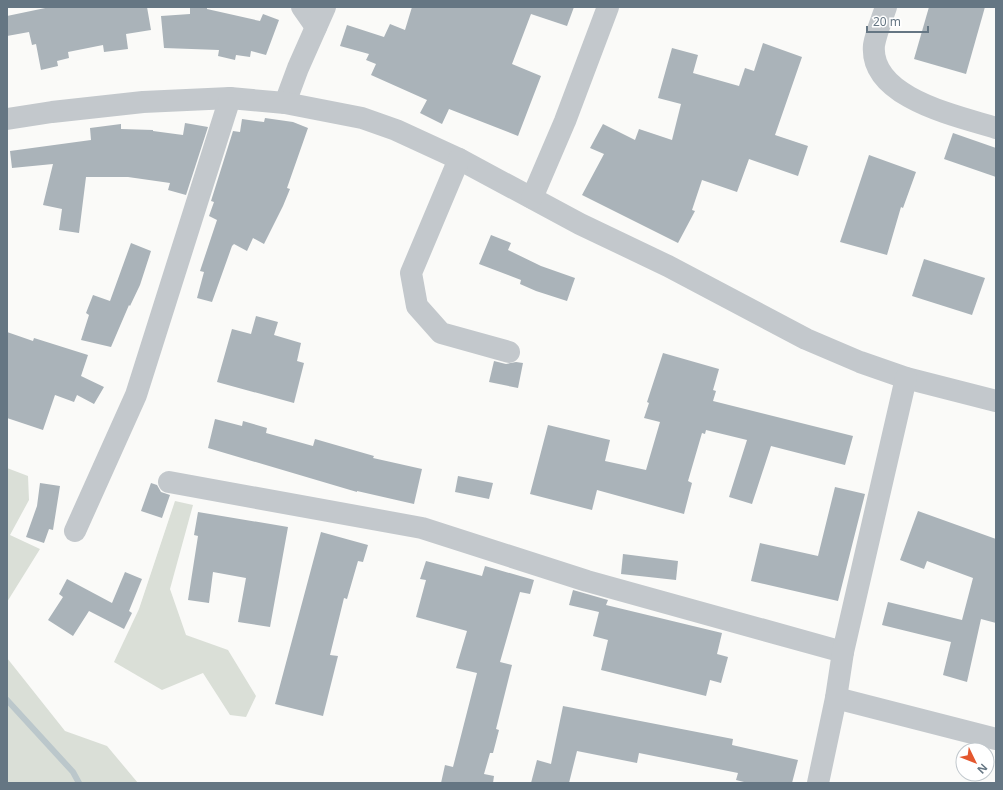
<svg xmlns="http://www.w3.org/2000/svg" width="1003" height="790" viewBox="0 0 1003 790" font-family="'Noto Sans',sans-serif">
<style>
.green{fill:#dadfd7}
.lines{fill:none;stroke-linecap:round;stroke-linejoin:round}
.stream{stroke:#bbc7cb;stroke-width:6}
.building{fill:#aab3b9}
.minor{stroke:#c3c8cc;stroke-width:22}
</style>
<rect width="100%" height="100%" fill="#fafaf8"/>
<g class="green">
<polygon points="7,468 28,476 29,500 10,535 40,549 7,602"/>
<polygon points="175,501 193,505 170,589 186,635 228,650 256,696 246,717 230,715 203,673 162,690 114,662 139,609"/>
<polygon points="7,658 65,731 107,746 138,783 7,783"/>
</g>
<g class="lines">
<polyline class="stream" points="7,700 73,772 79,783"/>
</g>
<g class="building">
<polygon points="50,7 147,7 151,30 126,34 128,49 104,52 103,45 68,52 69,58 57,61 58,66 41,70 36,44 32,45 29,32 7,36 7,16"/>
<polygon points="190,7 207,7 207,9 260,21 263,14 279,20 266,55 251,51 250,57 236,55 235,60 218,56 219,50 164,48 161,16 190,14"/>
<polygon points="412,7 574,7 567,26 531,14 512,64 541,76 518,136 449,109 442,124 420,113 427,100 371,75 376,64 366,60 369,54 340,46 347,25 384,37 390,24 405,30"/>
<polygon points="929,7 985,7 966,74 914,59"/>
<polygon points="763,43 802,57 775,135 808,146 798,176 749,159 737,192 702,180 692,210 695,211 678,243 582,195 604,154 590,148 603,124 635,140 639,129 672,140 681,104 658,98 672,48 698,55 693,73 739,86 745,68 754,71"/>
<polygon points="265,118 293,122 308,128 287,188 290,189 283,206 264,244 253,238 247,251 234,244 232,246 212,302 197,298 204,272 200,271 217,220 209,216 214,202 211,201 233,131 240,132 242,119 264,122"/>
<polygon points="185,123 208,127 186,195 168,190 170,183 128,177 86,177 79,233 59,230 62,209 43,205 53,164 12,168 10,151 91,140 90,128 121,124 121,129 153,130 153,131 183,135"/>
<polygon points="953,133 996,148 996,177 944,159"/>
<polygon points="869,155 916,172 903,208 901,207 887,255 840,242"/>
<polygon points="491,235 511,243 508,250 541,266 575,278 567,301 536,291 520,284 521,280 479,264"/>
<polygon points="131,243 151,251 140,285 130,306 129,305 111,347 81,340 89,315 86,313 93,295 110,301"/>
<polygon points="924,259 985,278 972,315 912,296"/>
<polygon points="256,316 278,322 274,335 301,343 297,361 304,363 294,403 217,382 232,329 251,334"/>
<polygon points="7,332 33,341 34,338 88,355 81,376 104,387 94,404 77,395 74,402 55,395 43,430 7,418"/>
<polygon points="663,353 719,369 713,390 716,391 713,401 853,436 845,465 771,446 752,504 729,497 747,440 706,430 705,434 702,433 688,481 692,483 684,514 597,490 592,510 530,494 548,425 610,440 605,461 646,470 660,422 644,418 649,403 647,402"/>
<polygon points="494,361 506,364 516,362 523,363 518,388 489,382"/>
<polygon points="215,419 242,426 243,421 267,428 266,433 313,446 315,439 374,456 373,458 422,469 414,504 357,491 357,492 208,448"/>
<polygon points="458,476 493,483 489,499 455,492"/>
<polygon points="40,483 60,486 53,530 49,529 44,543 26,537 37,506"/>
<polygon points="151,483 157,485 161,492 170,495 162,518 141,511"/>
<polygon points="835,487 865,494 838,601 751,581 760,543 818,556"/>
<polygon points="918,511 996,539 996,623 981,619 967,682 943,675 951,642 882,625 888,602 962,620 973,578 927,561 924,569 900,560"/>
<polygon points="198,512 288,527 270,627 238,622 246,578 213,572 209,603 188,600 198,536 194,535"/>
<polygon points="321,532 368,545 363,562 358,561 347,599 344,598 330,655 338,656 323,716 275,704"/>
<polygon points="623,554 678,561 676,580 621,574"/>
<polygon points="426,561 482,576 485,566 534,580 530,594 520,592 500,662 512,665 496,729 499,730 493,753 490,753 484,774 494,776 493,783 441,783 445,765 453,767 477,673 456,668 467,631 416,617 426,580 420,579"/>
<polygon points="125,572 142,579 129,611 132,613 124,629 89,611 73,636 48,620 63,597 59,594 67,579 112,603"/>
<polygon points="573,590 608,600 606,605 722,633 717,654 728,657 721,683 710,680 706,696 601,670 608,640 593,636 599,612 569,605"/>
<polygon points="563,706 733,739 732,745 798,760 792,783 748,783 736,780 738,773 639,753 637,763 577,751 569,783 531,783 537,760 551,764"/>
</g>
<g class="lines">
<g class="minor">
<polyline points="302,7 316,27"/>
<path d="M886 7C882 19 876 33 874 45 869 98 958 116 996 128"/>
<polyline points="285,103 298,68 325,7"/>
<polyline points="7,119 52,112 143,102 230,98 285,103 362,118 396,130 459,159 580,224 668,266 806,339 860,362 906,378 996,401"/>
<polyline points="459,159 411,273 417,306 441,333 509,352"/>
<polyline points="532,198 565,121 608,7"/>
<polyline points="169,482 422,528 587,581 843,652"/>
<polyline points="75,531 136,395 230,98"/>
<polyline points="836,698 996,739"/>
<polyline points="818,783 836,698 843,652 906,378"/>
</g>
</g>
<rect width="1003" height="790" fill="none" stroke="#657683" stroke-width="16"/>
<g transform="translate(975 762) rotate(133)"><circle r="19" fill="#ffffff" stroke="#c1c8cd"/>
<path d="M0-3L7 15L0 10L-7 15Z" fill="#e4572e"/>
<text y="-6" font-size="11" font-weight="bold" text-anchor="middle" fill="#657683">N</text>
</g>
<path d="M867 26v6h61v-6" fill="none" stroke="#657683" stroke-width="2"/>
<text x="873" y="26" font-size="12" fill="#657683" stroke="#ffffff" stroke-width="3" paint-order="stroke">20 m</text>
</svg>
